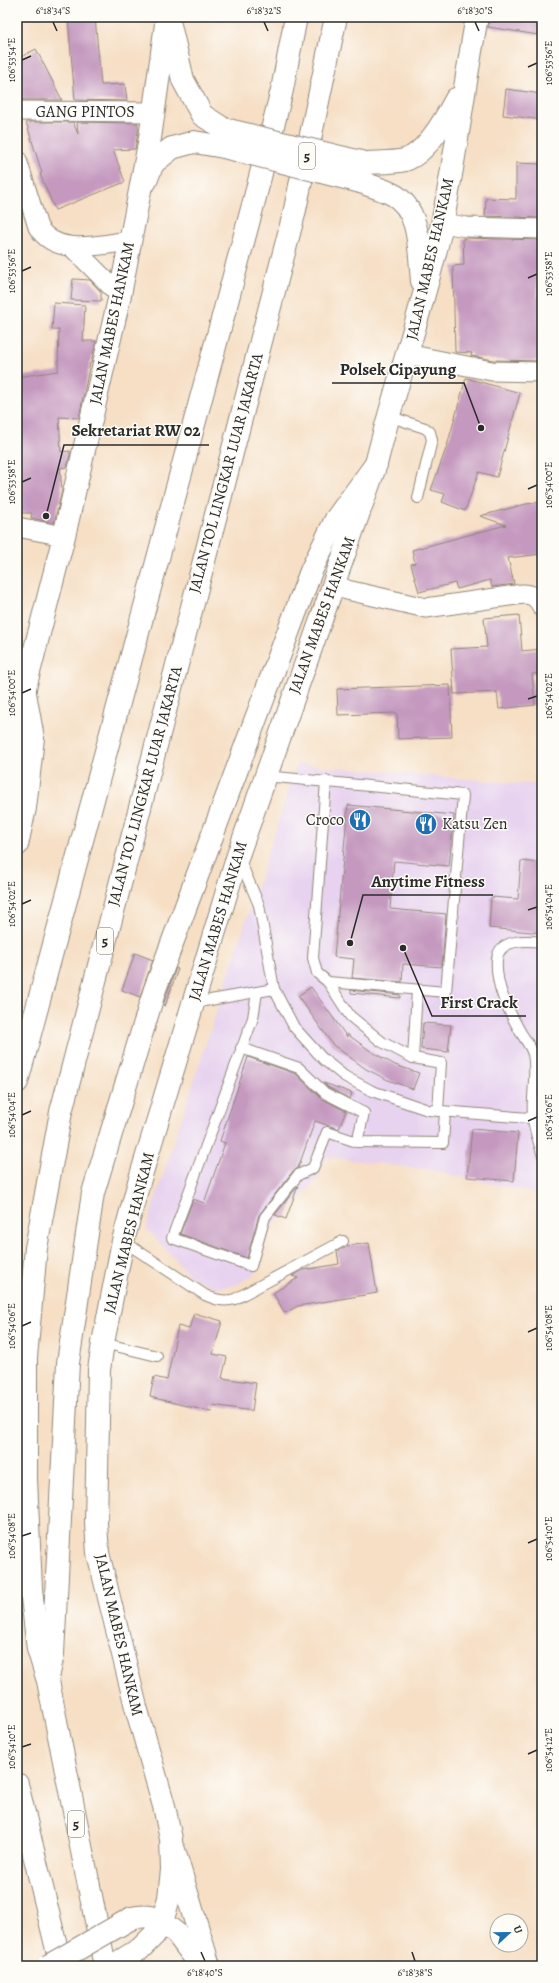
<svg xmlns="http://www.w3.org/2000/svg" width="559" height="1983" viewBox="0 0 559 1983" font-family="Alegreya,serif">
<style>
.built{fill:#e7d2ef}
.building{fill:#c599bf}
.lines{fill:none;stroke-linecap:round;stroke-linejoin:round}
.service-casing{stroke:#908578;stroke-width:12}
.minor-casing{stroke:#908578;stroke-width:21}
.secondary-casing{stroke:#908578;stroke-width:24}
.primary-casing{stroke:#908578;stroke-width:24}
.motorway-casing{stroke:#908578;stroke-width:24}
.service{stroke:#fff;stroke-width:10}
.minor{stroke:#fff;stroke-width:19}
.secondary{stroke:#fff;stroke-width:22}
.primary{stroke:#fff;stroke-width:22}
.motorway{stroke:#fff;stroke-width:22}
.primary-bridge-casing{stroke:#908578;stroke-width:24;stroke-linecap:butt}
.primary-bridge{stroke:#fff;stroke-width:22}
.ticks{fill:none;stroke:#2b2b2b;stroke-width:1.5}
.labels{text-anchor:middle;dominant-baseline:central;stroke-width:3;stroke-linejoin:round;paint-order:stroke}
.shield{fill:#fdfcf7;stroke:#6a6a68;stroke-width:1}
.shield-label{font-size:15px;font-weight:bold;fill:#2b2b2b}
.street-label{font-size:16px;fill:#2b2b2b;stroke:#fdfcf7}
.poi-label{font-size:16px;fill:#2b2b2b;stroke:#fdfcf7;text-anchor:end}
.leader{fill:none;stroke:#2b2b2b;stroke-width:1.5}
.callout-dot{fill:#2b2b2b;stroke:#fdfcf7;stroke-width:1.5}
.callout-label{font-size:17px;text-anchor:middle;font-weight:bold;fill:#2b2b2b;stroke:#fdfcf7;stroke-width:3;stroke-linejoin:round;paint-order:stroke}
.neatline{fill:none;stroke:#2b2b2b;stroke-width:1.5}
.ticks-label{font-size:10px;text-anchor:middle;fill:#2b2b2b}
</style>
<rect width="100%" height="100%" fill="#fdfcf7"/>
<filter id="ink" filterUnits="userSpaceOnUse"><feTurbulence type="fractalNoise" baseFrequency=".025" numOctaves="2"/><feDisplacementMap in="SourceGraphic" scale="8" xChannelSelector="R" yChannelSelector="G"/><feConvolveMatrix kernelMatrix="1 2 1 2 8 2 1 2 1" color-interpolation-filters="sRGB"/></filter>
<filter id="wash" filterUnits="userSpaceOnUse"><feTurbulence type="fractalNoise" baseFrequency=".012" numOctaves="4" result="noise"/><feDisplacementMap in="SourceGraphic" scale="16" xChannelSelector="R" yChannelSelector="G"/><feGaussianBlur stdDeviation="0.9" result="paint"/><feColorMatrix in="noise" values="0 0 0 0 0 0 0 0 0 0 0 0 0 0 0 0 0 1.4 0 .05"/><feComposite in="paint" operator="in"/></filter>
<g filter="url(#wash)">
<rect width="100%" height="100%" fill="#f6dfc5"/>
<polygon class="built" points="297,764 523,784 542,783 542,1195 431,1170 327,1157 317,1179 269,1230 256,1273 238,1284 216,1288 190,1276 146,1228"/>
<g id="blocks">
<g class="building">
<polygon points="68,17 95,17 101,85 125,84 127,101 75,100"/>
<polygon points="489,17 541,17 538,35 488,27"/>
<polygon points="36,49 62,100 19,100 17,93 17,59"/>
<polygon points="506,89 542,94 542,120 503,115"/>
<polygon points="26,122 73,122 78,134 77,122 138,123 138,132 135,149 113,150 125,182 55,210 40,174 42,173"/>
<polygon points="516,163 542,164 542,218 485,216 486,198 516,199"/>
<polygon points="463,238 542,240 542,261 537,262 538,298 542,297 542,361 493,360 471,356 472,353 455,352 453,266 464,265"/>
<polygon points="73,279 90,280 101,292 101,301 71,300"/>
<polygon points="54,303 85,305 83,341 96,341 91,363 90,363 79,418 59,417 61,452 70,451 70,455 67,467 60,468 62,491 54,523 31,518 32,513 17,513 17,377 58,371 59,330 52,330"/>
<polygon points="466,378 520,393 497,477 479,472 465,511 442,502 445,494 431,490 447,446"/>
<polygon points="542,502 542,554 508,558 514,584 492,587 490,580 457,589 455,583 419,592 411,564 415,563 412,550 506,525 480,516 526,504"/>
<polygon points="519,615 522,651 542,649 542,673 532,674 535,705 499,709 497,692 454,694 451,649 487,647 484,618"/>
<polygon points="450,685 452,737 398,739 397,713 338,715 337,689"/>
<polygon points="348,805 454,815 449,866 394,861 390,909 446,914 442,967 403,964 402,982 352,978 354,959 334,957"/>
<polygon points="521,861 542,863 542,933 489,928 491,897 518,899"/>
<polygon points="135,953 153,960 140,997 122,990"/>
<polygon points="176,968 178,969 165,1006 163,1005 167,993"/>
<polygon points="311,987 347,1037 347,1034 372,1052 395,1065 419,1073 413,1089 388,1080 366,1069 333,1045 298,996"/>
<polygon points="351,990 400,995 400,998 351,993"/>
<polygon points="423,1023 451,1025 448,1052 421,1049"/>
<polygon points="248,1057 296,1074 321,1098 346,1111 339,1129 315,1121 298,1168 293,1171 259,1215 247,1258 180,1234 193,1199 204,1203 225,1143 220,1141"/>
<polygon points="324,1083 352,1093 350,1099 329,1088"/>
<polygon points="472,1129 518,1133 514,1181 467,1177"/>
<polygon points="298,1186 286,1219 275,1215"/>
<polygon points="369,1243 377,1293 298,1306 285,1313 273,1293 298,1278 292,1276 303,1270 339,1264 337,1251 347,1246"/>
<polygon points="194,1313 222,1321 213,1354 227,1357 222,1378 256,1383 252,1411 213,1405 211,1412 150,1397 154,1377 167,1380 178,1326 189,1329"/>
</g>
</g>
</g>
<g filter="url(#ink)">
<use href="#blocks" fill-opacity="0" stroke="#908578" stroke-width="1"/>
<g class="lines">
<g class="service-casing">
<g id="service">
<polyline points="388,416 425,428 430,432 432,440 418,498"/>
<polyline points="265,776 463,795 446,992 328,982 317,973 313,958 326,781"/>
<polyline points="239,858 259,905 274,989 294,1027 323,1059 344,1076 372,1091 428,1110 542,1119"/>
<path d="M542 942C526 940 499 939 497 959 495 986 508 1010 521 1033 525 1039 531 1047 533 1054 537 1071 531 1100 533 1118 534 1130 539 1142 542 1153"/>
<polyline points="328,982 350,1016 382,1042 413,1058 441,1063 438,1111"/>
<polyline points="257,992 253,1018 172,1238 251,1266 265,1217 298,1175 313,1168 327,1132 357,1142 443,1143 445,1112"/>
<polyline points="193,1003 274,989"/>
<polyline points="241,1048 299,1068 325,1093 364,1113 357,1142"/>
<polyline points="413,1058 417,990"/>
<path d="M123 1241 205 1295C216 1300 224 1302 235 1299L343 1241"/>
<polyline points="103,1343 157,1356"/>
</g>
</g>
<g class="minor-casing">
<g id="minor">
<polyline points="17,111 154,112"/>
<path d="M17 160 38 227C57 258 100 244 130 241"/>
<polyline points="442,223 467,227 542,229"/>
<polyline points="73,248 120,295"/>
<polyline points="407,354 492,371 542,372"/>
<polyline points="17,527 64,536"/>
<path d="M334 584 347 590 426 608 523 594C533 594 538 598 542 607"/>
</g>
</g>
<g class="secondary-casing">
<g id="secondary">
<polyline points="174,1850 209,1966"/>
<polyline points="162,1922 177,1934 201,1966"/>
</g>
</g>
<g class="primary-casing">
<g id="primary">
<polyline points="170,25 183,80 202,115 224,129"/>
<path d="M365 163C379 162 393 163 405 160 427 153 446 118 456 99"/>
<polyline points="146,181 153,163 172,148 194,142 224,147"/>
<path d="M361 182C371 186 382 189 392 194 421 208 419 253 422 281"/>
<polyline points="17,719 64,536 120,295 150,138 167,17"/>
<path d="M132 1918C144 1915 151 1916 162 1922"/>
<path d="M112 1966 140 1949 154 1935 162 1922 169 1898 172 1870 171 1839 164 1806 136 1707 98 1553 96 1524 99 1370 103 1343 123 1241 139 1182 238 855 376 464C396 383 424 305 442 224 456 155 464 86 477 17"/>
</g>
</g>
<g class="motorway-casing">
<g id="motorway">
<polyline points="17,845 25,808 33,738 24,688"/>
<polyline points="17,1082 253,205 282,90 296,17"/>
<polyline points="48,1678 53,1654 68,1363 93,1193 155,989 311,571 336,519 376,464"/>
<polyline points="17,1784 61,1966"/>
<polyline points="105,1966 48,1681 38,1649 31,1589 26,1479 26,1357 36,1248 61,1112 294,214 336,17"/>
</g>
</g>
<use href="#service" class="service"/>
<use href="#minor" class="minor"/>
<use href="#secondary" class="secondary"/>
<use href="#primary" class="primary"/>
<use href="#motorway" class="motorway"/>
<g class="primary-bridge-casing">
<g id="primary-bridge">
<polyline points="224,129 365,163"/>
<polyline points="224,147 361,182"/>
<polyline points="48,1966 132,1918"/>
</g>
</g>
<use href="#primary-bridge" class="primary-bridge"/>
</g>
</g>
<path class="ticks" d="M53 22 57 31M264 22 268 31M475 22 479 31M22 60 31 56M528 67 537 63M22 271 31 267M528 278 537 274M22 482 31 478M528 489 537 485M22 693 31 689M528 699 537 696M22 904 31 900M528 910 537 907M22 1115 31 1111M528 1121 537 1117M22 1326 31 1322M528 1332 537 1328M22 1536 31 1533M528 1543 537 1539M22 1747 31 1744M528 1754 537 1750M201 1952 205 1961M412 1952 415 1961"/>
<defs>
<g id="restaurant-disc" transform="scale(1.15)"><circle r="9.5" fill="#1f6fb2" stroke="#fdfcf7"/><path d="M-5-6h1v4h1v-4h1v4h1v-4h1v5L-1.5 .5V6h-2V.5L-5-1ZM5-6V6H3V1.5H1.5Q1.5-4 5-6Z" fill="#fff"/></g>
</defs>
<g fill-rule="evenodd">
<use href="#restaurant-disc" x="360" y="820"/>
<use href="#restaurant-disc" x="426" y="824"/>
</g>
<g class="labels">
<g class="shield">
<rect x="299" y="143" width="16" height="26" rx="3"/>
<rect x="97" y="928" width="16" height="26" rx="3"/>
<rect x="68" y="1811" width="16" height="26" rx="3"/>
</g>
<g class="shield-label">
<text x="307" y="156">5</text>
<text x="105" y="941">5</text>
<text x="76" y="1824">5</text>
</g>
<g class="street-label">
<text x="85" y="112">GANG PINTOS</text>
<text transform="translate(430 259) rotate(-77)">JALAN MABES HANKAM</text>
<text transform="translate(112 323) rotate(-78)">JALAN MABES HANKAM</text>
<text transform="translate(226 473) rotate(-75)">JALAN TOL LINGKAR LUAR JAKARTA</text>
<text transform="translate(322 615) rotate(-70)">JALAN MABES HANKAM</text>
<text transform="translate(145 786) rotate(-75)">JALAN TOL LINGKAR LUAR JAKARTA</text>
<text transform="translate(218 921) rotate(-73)">JALAN MABES HANKAM</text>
<text transform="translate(129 1233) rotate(-76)">JALAN MABES HANKAM</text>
<text transform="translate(119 1635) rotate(77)">JALAN MABES HANKAM</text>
</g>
<g class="poi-label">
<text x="344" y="820">Croco</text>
<text x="442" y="824" text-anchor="start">Katsu Zen</text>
</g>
</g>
<path class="leader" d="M481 428L464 383H332M46 516L64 445H209M350 943L363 895H493M403 948L432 1016H526"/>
<g class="callout-dot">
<circle cx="481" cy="428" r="4"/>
<circle cx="46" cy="516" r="4"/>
<circle cx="350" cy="943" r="4"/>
<circle cx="403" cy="948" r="4"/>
</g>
<g class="callout-label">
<text x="398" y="375">Polsek Cipayung</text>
<text x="136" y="436">Sekretariat RW 02</text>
<text x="428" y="887">Anytime Fitness</text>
<text x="479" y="1008">First Crack</text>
</g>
<rect width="559" height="1983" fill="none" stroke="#fdfcf7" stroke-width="44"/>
<g transform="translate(509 1933) rotate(68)"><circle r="19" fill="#fdfcf7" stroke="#a9a8a5"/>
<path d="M0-3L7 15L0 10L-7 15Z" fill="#1f6fb2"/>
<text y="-6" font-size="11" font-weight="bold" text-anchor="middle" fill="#2b2b2b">U</text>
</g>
<rect x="22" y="22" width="515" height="1939" class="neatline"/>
<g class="ticks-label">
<text x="53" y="14">6°18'34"S</text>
<text x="264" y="14">6°18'32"S</text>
<text x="475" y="14">6°18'30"S</text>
<text transform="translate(11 60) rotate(-90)" y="4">106°53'54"E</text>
<text transform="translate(548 63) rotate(-90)" y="4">106°53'56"E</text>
<text transform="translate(11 271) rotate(-90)" y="4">106°53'56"E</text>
<text transform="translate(548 274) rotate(-90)" y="4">106°53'58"E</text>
<text transform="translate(11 482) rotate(-90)" y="4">106°53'58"E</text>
<text transform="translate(548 485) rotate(-90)" y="4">106°54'00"E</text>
<text transform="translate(11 693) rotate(-90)" y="4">106°54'00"E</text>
<text transform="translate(548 696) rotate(-90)" y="4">106°54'02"E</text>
<text transform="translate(11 904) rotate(-90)" y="4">106°54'02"E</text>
<text transform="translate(548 907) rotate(-90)" y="4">106°54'04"E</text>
<text transform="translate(11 1115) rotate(-90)" y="4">106°54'04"E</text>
<text transform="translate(548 1117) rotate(-90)" y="4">106°54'06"E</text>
<text transform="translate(11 1326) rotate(-90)" y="4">106°54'06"E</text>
<text transform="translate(548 1328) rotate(-90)" y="4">106°54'08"E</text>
<text transform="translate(11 1536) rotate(-90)" y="4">106°54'08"E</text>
<text transform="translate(548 1539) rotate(-90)" y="4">106°54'10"E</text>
<text transform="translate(11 1747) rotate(-90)" y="4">106°54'10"E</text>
<text transform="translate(548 1750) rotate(-90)" y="4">106°54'12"E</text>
<text x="205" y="1976">6°18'40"S</text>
<text x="415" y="1976">6°18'38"S</text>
</g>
</svg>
